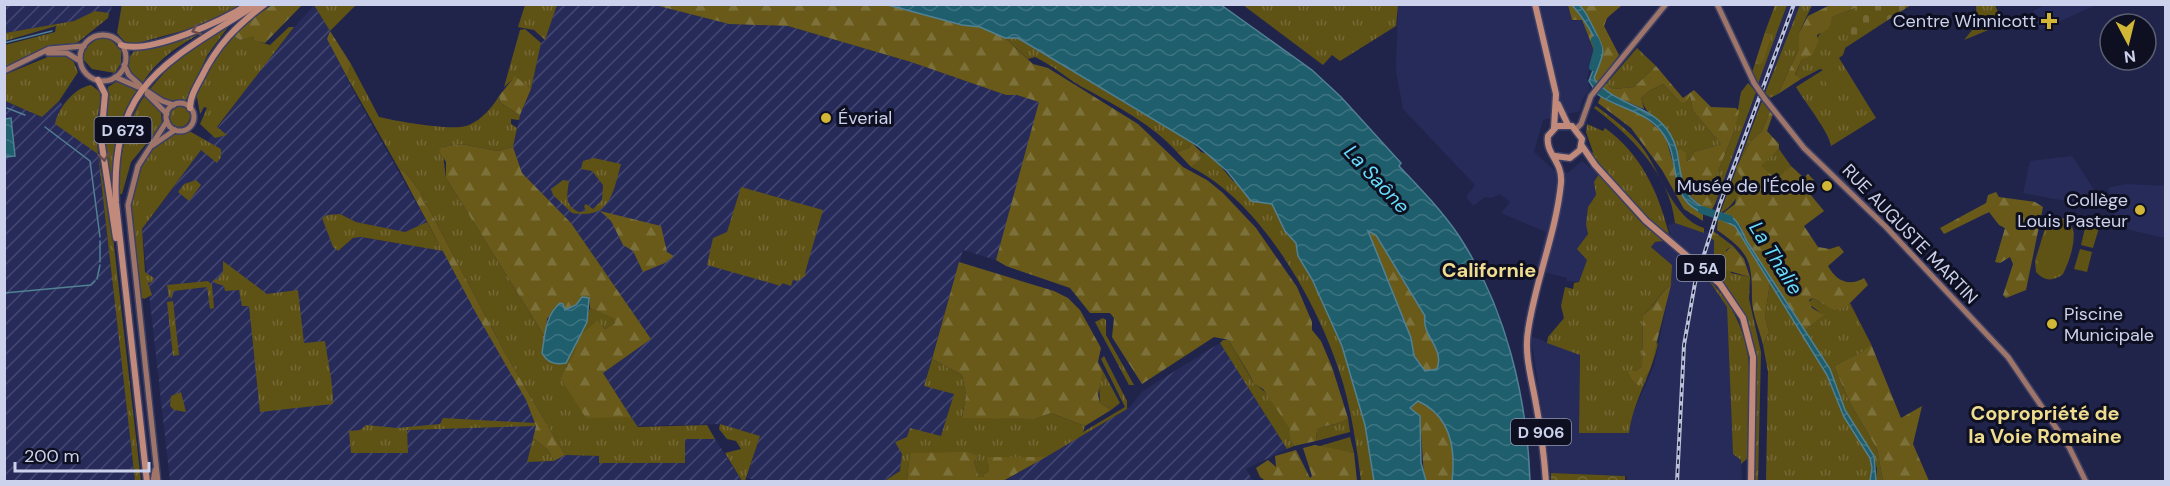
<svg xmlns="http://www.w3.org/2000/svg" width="2170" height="486" viewBox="0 0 2170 486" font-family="'DM Sans',sans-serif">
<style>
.built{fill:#272b59}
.industrial{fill:url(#industrial-furrows)}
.grass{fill:url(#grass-tufts)}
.forest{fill:url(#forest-firs)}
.cemetery{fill:url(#cemetery-stones)}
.park{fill:url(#park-crowns)}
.garden{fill:#5f5215}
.water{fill:url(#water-waves);stroke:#528193;stroke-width:1.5;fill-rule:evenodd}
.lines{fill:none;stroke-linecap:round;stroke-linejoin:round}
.stream{stroke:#528193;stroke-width:1.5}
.river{stroke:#1e5e6d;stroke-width:8}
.secondary-casing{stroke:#3c4065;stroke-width:8}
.primary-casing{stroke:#3c4065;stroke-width:9}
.secondary{stroke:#a07569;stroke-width:5}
.primary{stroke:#c18a7a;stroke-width:6}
.rail-casing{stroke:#bac0da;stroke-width:4}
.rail{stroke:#0e1021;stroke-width:1.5;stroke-dasharray:4.5;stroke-linecap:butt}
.secondary-bridge-casing{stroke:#3c4065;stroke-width:8;stroke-linecap:butt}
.secondary-bridge{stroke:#a07569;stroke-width:5}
.oneway{stroke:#684d4e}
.poi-dot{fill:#d2b635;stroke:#0e1021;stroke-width:2}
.labels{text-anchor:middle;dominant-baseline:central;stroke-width:6;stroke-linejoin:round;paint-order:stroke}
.shield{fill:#0e1021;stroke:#9398ae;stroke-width:1.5}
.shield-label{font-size:16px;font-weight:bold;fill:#ccd2eb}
.poi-label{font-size:18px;fill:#ccd2eb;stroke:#0e1021;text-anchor:end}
.street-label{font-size:18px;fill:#ccd2eb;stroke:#0e1021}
.water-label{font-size:20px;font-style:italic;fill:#66defb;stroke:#0e1021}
.neighbourhood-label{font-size:20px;font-weight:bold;fill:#efdc8e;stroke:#0e1021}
</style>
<defs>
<pattern id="industrial-furrows" width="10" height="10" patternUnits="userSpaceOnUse" patternTransform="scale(1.5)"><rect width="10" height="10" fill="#272b59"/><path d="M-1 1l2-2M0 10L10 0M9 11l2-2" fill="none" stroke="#454971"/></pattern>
<pattern id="grass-tufts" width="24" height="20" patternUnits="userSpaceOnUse" patternTransform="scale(1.5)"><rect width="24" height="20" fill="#5f5215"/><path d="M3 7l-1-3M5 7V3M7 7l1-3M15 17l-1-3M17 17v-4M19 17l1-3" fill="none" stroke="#756a37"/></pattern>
<pattern id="forest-firs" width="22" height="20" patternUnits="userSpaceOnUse" patternTransform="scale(1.5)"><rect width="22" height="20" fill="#695a19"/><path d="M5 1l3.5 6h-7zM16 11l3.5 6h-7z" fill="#7d713b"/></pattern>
<pattern id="cemetery-stones" width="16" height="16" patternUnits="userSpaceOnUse" patternTransform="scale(1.5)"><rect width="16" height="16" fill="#5f5215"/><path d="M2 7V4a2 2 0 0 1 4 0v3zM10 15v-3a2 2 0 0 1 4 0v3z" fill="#756a37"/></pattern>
<pattern id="park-crowns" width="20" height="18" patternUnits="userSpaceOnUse" patternTransform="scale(1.5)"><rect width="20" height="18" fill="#5f5215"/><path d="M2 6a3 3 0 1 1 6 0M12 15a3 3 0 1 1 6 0" fill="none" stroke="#756a37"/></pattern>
<pattern id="water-waves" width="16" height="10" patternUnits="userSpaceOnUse" patternTransform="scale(1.5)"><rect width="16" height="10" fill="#1e5e6d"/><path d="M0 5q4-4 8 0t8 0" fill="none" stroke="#3e7482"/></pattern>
</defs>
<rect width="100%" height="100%" fill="#20244b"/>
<g class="built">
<polygon points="1398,5 1568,5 1572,21 1582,20 1595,53 1587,77 1590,89 1582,100 1580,111 1543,120 1534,152 1554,170 1568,173 1582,161 1599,174 1594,182 1596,195 1588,207 1587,260 1579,282 1567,281 1567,278 1536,270 1546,232 1501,213 1510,202 1500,194 1492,198 1485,197 1473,206 1466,197 1475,185 1403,109 1396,71"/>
<polygon points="1787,5 1800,5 1765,93 1758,84"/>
<polygon points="2041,5 2096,5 2040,30 2033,11 2042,7"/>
<polygon points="1756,92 1762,101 1722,206 1715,204"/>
<polygon points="2072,156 2095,191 2098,207 2023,193 2030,161"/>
<polygon points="2126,184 2165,186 2165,238 2117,227 2108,188"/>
<polygon points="1675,223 1703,233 1705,231 1712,232 1710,237 1714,239 1714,272 1708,279 1727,307 1733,454 1741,460 1742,481 1627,482 1627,476 1551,473 1531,336 1580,355 1579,433 1629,433 1630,420 1654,366 1672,278 1672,265 1651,247 1655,242 1663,241 1670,233 1668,225"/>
</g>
<g class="industrial">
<polygon points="5,5 113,5 109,13 95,11 74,21 5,33"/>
<polygon points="314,5 330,31 327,39 358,100 427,222 405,232 356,222 340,214 322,218 327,227 338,251 353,238 361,237 443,251 526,400 536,426 527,462 554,461 565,455 599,456 599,462 685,463 685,439 715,439 742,481 170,481 142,230 277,47"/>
<polygon points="557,5 655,5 729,24 788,26 911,62 1006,95 1017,95 1040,102 996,260 963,250 924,385 954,394 941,436 902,454 900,471 883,481 760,481 747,478 759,436 720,424 637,426 603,373 651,339 571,223 522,173 513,147 520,115 530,93 541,43 545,40"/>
<polygon points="4,101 42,117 59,101 63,105 57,114 98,154 135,481 5,481"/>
<polygon points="1220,343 1287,449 1246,469 1253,481 1003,482 1130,407 1143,391"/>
</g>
<g class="grass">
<polygon points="122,4 242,4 242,5 193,28 134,44 125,42 117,33"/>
<polygon points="314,5 356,5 330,31"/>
<polygon points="525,5 557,5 545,40 534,30 518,27"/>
<polygon points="1243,5 1398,5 1396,26 1340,61 1332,55 1323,65"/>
<polygon points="1775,5 1787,5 1758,84 1752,73 1755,63 1759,65 1771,34 1765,32"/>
<polygon points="1800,5 1812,5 1799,33 1799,49 1778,94 1770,98 1765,93"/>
<polygon points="1976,5 1995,5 2003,24 1964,40 1977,24"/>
<path d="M1858 7 1843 55 1839 58 1876 118 1831 146C1830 133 1804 101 1796 87L1823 70 1820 69 1801 79 1795 76 1802 59 1832 17Z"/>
<polygon points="95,11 109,13 108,18 77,43 52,45 5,67 5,45 55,32 56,26 5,41 5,33 74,21"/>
<path d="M230 17C199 35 161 51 142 84L127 69V60L135 50 169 41Z"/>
<polygon points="229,26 208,54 186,100 166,101 149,90 178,57"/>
<polygon points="289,27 294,27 217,127 227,135 215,138 200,124 207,108 204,107 200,114 196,92 211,62 230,34 240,40 253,35 259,42 270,45"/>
<polygon points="525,29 541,43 531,89 513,79 504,87 520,30"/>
<polygon points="98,38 110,39 121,50 121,63 115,73 92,69 84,60 84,49"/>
<path d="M1005 38H1017L1192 143 1189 148 1177 152C1155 126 1112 103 1082 87 1065 77 1052 65 1035 57L1028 59Z"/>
<polygon points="1637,48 1656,66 1634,87 1613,89 1606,84"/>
<polygon points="65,55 72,58 78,72 59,101 42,117 5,101 4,75 50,56"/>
<path d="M351 64 379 117C396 121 454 132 469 125 482 119 492 108 499 96L501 103 520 115 519 120 511 119V124L517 128 513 147 498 151 461 144 442 147 446 178 545 337 542 353 566 362C573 344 584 327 590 308L616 319 615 323 605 329 597 322 579 337 577 355 566 367 615 416 631 417 638 427 707 425 715 439H685V463H599V456L565 455 504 351 419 190 405 172 399 169 347 77Z"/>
<path d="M119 80 138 89C115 119 112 158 112 194L104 144 108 87Z"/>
<polygon points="1748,83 1756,92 1715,204 1708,196 1734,132 1741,92"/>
<path d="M1663 84 1679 101 1690 96 1693 111 1721 144 1694 152 1691 159 1685 161 1681 150 1676 151C1669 123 1646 119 1641 98L1649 91Z"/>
<path d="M91 85 100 92 101 101 96 123 98 154 113 237 141 481H135L98 154 55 124C58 108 74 88 91 85Z"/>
<path d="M145 95 161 112 162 125 131 162 122 194H118C120 158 124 126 145 95Z"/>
<path d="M1762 101 1770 111 1762 131 1750 142 1736 168C1751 183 1733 208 1720 213Z"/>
<circle cx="179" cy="116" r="11"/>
<path d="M1596 106C1612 118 1630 131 1642 147 1661 172 1672 218 1704 228V233L1675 223C1670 174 1630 135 1594 108Z"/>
<path d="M1587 124 1603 131 1605 128C1641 154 1658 191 1669 234L1652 222 1591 155 1593 152 1586 132Z"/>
<path d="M191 132 221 149V157L217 163 201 150 142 229 145 272 154 278 152 282 148 283 152 295 144 299 141 297C137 268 129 235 130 205 131 170 153 131 191 132Z"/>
<polygon points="1779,149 1791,166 1778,179 1760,166"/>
<path d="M1201 152 1211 155 1233 181 1272 204 1285 231 1296 243 1298 256 1312 279 1342 346 1365 425 1374 481H1361C1357 448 1352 415 1343 383 1321 308 1263 203 1191 167L1197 163Z"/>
<path d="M594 158 621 164C613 193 610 220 572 213L553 195 551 189 563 180 569 181C567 195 564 205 579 212L586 211 584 206 586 204 593 209 602 200 603 185 592 171 581 169 583 161Z"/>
<path d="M1599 174 1638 219 1663 241 1655 242 1651 247 1672 265 1671 285C1658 294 1655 306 1643 315L1642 366 1636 371H1629L1631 379 1639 385 1655 344 1658 343C1652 374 1633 401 1629 433H1579L1580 355 1547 343 1548 337 1564 318 1561 306 1565 287 1573 289 1574 283 1579 282 1587 260 1577 249 1588 234 1586 224 1588 207 1596 195 1594 182Z"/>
<polygon points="196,180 201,185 189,201 178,192 184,184"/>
<polygon points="741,187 823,210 805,273 806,275 798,281 793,280 791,286 782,283 781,286 707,265 713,238 727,232"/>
<polygon points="340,214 356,222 405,232 427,222 443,251 361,237 353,238 338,251 333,247 322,218 327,215"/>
<path d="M2057 217C2085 219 2071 258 2063 274 2053 282 2044 281 2036 272L2035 261 2047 222Z"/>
<path d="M1712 230 1733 246 1726 250 1731 273 1750 277 1749 299 1761 352 1758 481H1754C1752 399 1776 337 1714 272V240L1710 238Z"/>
<path d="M223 261 267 294 298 290 304 343 325 341C328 363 333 381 333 404L260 412 249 306H242L239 290 225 291 224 286 215 283 213 280 218 279 223 272Z"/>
<path d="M1708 279C1762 333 1750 389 1748 458L1741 464V460L1733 454 1727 307Z"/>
<polygon points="208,281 212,285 214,308 210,309 207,287 173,291 172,298 169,297 167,285"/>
<polygon points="1770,283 1827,375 1844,417 1870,458 1872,468 1870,481 1766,481 1768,372 1763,345 1769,332 1765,316"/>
<path d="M1813 298C1825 305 1838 313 1850 303L1871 344 1865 351 1834 366 1850 403 1877 449 1883 481H1876L1877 469 1873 455 1845 410 1830 369 1805 330 1823 315 1808 303Z"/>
<polygon points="173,301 179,355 173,356 167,302"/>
<polygon points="1103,318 1106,320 1106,335 1134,385 1129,385 1095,322"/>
<path d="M1223 340H1229C1237 356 1246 368 1254 384 1271 393 1280 413 1291 429L1289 438 1294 446 1287 449 1220 343Z"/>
<polygon points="1104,356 1127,401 1127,409 1046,457 988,457 989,470 983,477 979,477 974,462 979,456 910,453 907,480 883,482 900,471 902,454 895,442 907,437 910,428 941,436 954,394 924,386 932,359 962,375 966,395 962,417 1035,419 1051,413 1085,426 1083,432 1125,407 1101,359"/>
<polygon points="1098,362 1120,403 1111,410 1100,403"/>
<polygon points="181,392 186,412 174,410 170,406 171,396"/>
<polygon points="443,418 535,423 536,426 407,430 408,453 351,453 349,431 360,430 366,425 397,428 440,424"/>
<path d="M1348 418 1350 432 1316 441 1317 430C1327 423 1340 426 1348 418Z"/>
<polygon points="720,424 760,436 745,481 742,481 725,453 741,449 736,441 727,439 719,429"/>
<polygon points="1350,437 1354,453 1317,447"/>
<polygon points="533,438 548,450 554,461 527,462"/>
</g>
<g class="forest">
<polygon points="272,5 302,5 265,43 259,42 253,36 240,40 230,34"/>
<path d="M655 5H888L962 25 980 27 1005 38 1033 64 1048 68 1138 124 1183 167 1207 180 1223 193 1256 228 1297 287 1312 322V330L1321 341 1332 367 1348 418C1340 426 1327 423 1317 430L1316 441 1294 446 1289 438 1290 429 1263 389 1254 384C1247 368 1237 356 1229 340L1214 337 1142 384 1112 337 1114 318 1110 313H1090L1070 288 1006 266 996 260 1039 102 1017 95H1006L911 62 788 26 729 24Z"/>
<polygon points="1568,5 1622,5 1607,18 1604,26 1619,55 1598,84 1594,78 1603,49 1595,53 1582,20 1572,20"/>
<polygon points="1830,5 1856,5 1858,7 1832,17 1828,29 1817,35 1818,42 1812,55 1802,59 1795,75 1801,79 1778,94 1799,49 1799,33 1808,16"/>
<polygon points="330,31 351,64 347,77 327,39"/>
<polygon points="1765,32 1772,34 1763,62 1759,65 1755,63"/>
<path d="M1656 66 1683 98 1694 90 1711 107 1736 108 1739 111 1734 132 1708 196 1715 204 1711 211C1686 201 1678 176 1676 151L1681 149 1686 153V161L1691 159 1694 152 1721 144 1693 111 1690 96 1684 103 1679 101 1663 84 1649 91 1641 98 1644 109 1613 96 1602 87 1606 84 1613 89 1634 87Z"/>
<polygon points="515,76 531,89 520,115 501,103 499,96"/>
<polygon points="1601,96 1638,111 1665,135 1682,195 1691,205 1703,214 1703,221 1684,209 1662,170 1631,128 1598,103"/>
<path d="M1770 111 1773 114 1767 131 1779 144V149L1761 166 1777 179 1791 166 1804 178 1808 174 1814 180 1805 188 1824 211 1804 226 1818 247 1830 249 1839 246 1844 252 1828 266C1836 281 1849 287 1864 278L1868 285 1846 307 1834 310 1813 298 1809 300 1812 308 1824 315 1805 330 1746 240 1740 225 1722 214 1735 204 1741 177 1736 168 1750 142 1762 131Z"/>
<polygon points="1192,143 1201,152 1197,163 1191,167 1177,152 1189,148"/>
<path d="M461 144 498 151 513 147 522 173 571 223 651 339 603 373 631 417 586 418 561 379C568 361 576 357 578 337L597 321 605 329 615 323V319L590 308 589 298 565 310 563 304 560 303 547 319 545 337 446 178V162L439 151 442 147Z"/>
<polygon points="399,169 405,172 419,190 504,351 565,455 554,461 548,450 533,438 536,426 526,400 477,315"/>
<polygon points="1996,192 1999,197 2035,202 2043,207 2026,290 2006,298 2003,295 2013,264 2010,257 2000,263 1995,262 2005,228 1999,225 1989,212 1944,234 1940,228 1986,203 1988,195"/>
<polygon points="600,211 661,226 667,252 674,256 665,263 643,272 633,251 623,245 611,221"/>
<path d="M1718 218 1735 226 1770 283 1765 316 1769 332 1763 345C1760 331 1752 314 1752 299 1752 261 1750 253 1717 230Z"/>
<path d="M1367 230 1376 235 1425 317C1425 336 1444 349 1437 369L1425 371 1414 355 1411 338Z"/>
<path d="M1733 246 1744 259 1750 277 1722 269C1719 259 1725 251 1733 246Z"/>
<polygon points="959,262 1054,291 1068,298 1080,310 1101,348 1098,362 1102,373 1098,395 1100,403 1111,410 1085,426 1051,413 1035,419 962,418 966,395 962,375 932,359"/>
<path d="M1671 285 1650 369 1639 386 1631 379 1628 371H1636L1642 366 1643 315C1656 306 1658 294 1671 285Z"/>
<polygon points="1871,344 1901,418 1922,406 1913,444 1929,481 1883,481 1877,449 1850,403 1834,366 1864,351"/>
<path d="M1418 401C1451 417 1456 447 1452 481H1426L1424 478 1420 416 1410 409Z"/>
<polygon points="1315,445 1354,453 1357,481 1267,482 1260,477 1256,468 1268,460 1276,467 1275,456 1296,450 1310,478 1312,476 1303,448"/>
<polygon points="967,452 979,456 974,462 979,477 983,477 989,470 987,457 1046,457 1003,481 902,481 907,480 910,453"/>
</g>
<polygon class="cemetery" points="1856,5 1911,5 1845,48"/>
<polygon class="park" points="1551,473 1625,476 1625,481 1551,481"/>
<g class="garden">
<polygon points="1831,68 1843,88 1833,94 1821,74"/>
<polygon points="2086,224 2099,228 2093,248 2081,245"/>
<polygon points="2048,225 2071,231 2060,272 2037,265"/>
<polygon points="2080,249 2092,252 2087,272 2074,269"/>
</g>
<g class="water">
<path d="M888 5H1221L1312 70 1341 97 1401 163 1399 166C1420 188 1442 211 1459 236 1506 308 1527 397 1530 481H1452C1456 448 1451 416 1418 401L1410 408 1420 416 1421 463 1426 481H1374L1365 425 1342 346 1312 279 1298 256 1296 243 1285 231 1272 204 1251 201 1227 171 1198 146 1018 38H1005L980 27 962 25ZM1368 231 1376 235 1425 316C1421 335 1445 348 1437 369L1425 371 1414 356 1411 338Z"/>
<path d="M1572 5H1579C1586 11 1587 16 1592 25 1606 53 1606 48 1594 78L1598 84 1594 89 1589 81C1592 72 1598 61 1598 52 1598 38 1581 15 1572 5Z"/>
<path d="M1602 87C1623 107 1653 106 1670 134 1687 161 1669 195 1711 211L1710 215C1665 203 1682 161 1664 135 1647 110 1620 110 1597 94Z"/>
<polygon points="11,118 15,156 5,157 5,119"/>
<path d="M1720 213C1736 215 1740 226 1746 240L1830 369 1845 410 1874 456 1876 481H1870L1872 468 1870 458 1844 417 1827 375 1735 226 1718 218Z"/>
<path d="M582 297 589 298 587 322 566 363C556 365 547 363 542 353 545 335 545 316 560 303L563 304 565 310 576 305Z"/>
</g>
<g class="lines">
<g class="stream">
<polyline points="4,43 52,31"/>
<polyline points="7,108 25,115"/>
<polyline points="45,127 90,161 100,237"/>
<polyline points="100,262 100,241"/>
<polyline points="97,279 100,265"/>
<polyline points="4,293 91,285 95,281"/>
</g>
<g class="river">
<polyline points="1593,67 1598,48 1595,40"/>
<polyline points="1702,210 1729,219"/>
</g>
<g class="secondary-casing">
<g id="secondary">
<polyline points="1717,4 1754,83"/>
<circle cx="103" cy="58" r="23"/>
<polyline points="48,53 67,53 80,61"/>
<polyline points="124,65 129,75 140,85"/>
<polyline points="4,71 49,49 84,46"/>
<polyline points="115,77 138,87"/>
<polyline points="147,91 162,101 174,105"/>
<polyline points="147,94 167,114"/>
<polyline points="1765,99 1804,148 1886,227 2008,357 2069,447 2086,482"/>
<circle cx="180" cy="117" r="14"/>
<polyline points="1576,129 1581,124 1591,96 1666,4"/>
<polyline points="153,145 175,130"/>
<polyline points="153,482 155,470"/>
<polyline points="158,482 128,205 138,166 167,121"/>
</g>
</g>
<g class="primary-casing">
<g id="primary">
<polyline points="1535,4 1556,94 1554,128"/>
<path d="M121 45C149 55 224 20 249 4"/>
<polyline points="98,80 105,94 101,139 116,238"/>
<polyline points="1558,104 1568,125"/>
<path d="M190 108C190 97 196 87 201 78 217 45 236 26 265 4"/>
<polyline points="1582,146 1595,165 1646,221 1720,284 1743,318 1753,357 1751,482"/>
<path d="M147 482 116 203C110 81 168 62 257 4"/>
<path d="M1546 482C1544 455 1541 430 1536 404 1532 380 1524 355 1528 331 1535 281 1556 234 1561 183 1563 161 1545 154 1548 136L1557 126H1572L1582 139 1580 150 1570 158 1555 156"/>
</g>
</g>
<use href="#secondary" class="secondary"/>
<use href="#primary" class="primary"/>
<g class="rail-casing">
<polyline id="rail" points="1677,482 1684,345 1695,283 1720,204 1794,4"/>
</g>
<use href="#rail" class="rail"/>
<g class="secondary-bridge-casing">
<polyline id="secondary-bridge" points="1754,83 1765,99"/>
</g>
<use href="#secondary-bridge" class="secondary-bridge"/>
</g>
<defs><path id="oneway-chevron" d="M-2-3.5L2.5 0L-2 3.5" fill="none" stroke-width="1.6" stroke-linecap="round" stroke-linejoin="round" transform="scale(1.5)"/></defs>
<g class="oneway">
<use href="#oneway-chevron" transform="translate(196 30) rotate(159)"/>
<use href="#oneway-chevron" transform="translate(104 157) rotate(82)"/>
</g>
<g class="poi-dot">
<path d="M2046 12h6v6h6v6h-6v6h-6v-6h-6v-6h6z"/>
<circle cx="826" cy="118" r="6"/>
<circle cx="1827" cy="186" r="6"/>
<circle cx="2140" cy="210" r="6"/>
<circle cx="2052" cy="324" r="6"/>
</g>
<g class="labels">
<g class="shield">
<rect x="94.5" y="117" width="57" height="26" rx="4.5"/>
<rect x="1677" y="255" width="48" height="26" rx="4.5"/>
<rect x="1511" y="419" width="60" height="26" rx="4.5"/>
</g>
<g class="shield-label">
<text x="123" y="130">D 673</text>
<text x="1701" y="268">D 5A</text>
<text x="1541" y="432">D 906</text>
</g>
<g class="poi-label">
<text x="2036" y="21">Centre Winnicott</text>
<text x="838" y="118" text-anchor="start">Éverial</text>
<text x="1815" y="186">Musée de l'École</text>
<text x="2128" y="200">Collège<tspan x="2128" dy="21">Louis Pasteur</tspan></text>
<text x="2064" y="314" text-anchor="start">Piscine<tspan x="2064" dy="21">Municipale</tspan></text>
</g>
<g class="street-label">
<text transform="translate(1910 234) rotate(46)">RUE AUGUSTE MARTIN</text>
</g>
<g class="water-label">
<text transform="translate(1377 179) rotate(47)">La Saône</text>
<text transform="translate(1776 258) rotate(58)">La Thalie</text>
</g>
<g class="neighbourhood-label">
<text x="1489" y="270">Californie</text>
<text x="2045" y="413">Copropriété de<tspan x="2045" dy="23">la Voie Romaine</tspan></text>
</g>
</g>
<rect width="2170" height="486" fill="none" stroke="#ccd2eb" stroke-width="12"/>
<g transform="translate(2128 42) rotate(173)"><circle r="28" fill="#0e1021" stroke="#5a5e72" stroke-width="1.5"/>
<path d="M0-4.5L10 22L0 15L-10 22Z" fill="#d2b635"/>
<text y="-9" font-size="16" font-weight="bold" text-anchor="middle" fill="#ccd2eb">N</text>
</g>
<path d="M15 462v9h134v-9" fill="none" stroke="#ccd2eb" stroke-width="3"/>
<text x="24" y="462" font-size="18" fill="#ccd2eb" stroke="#0e1021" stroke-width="4.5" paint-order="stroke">200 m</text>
</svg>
